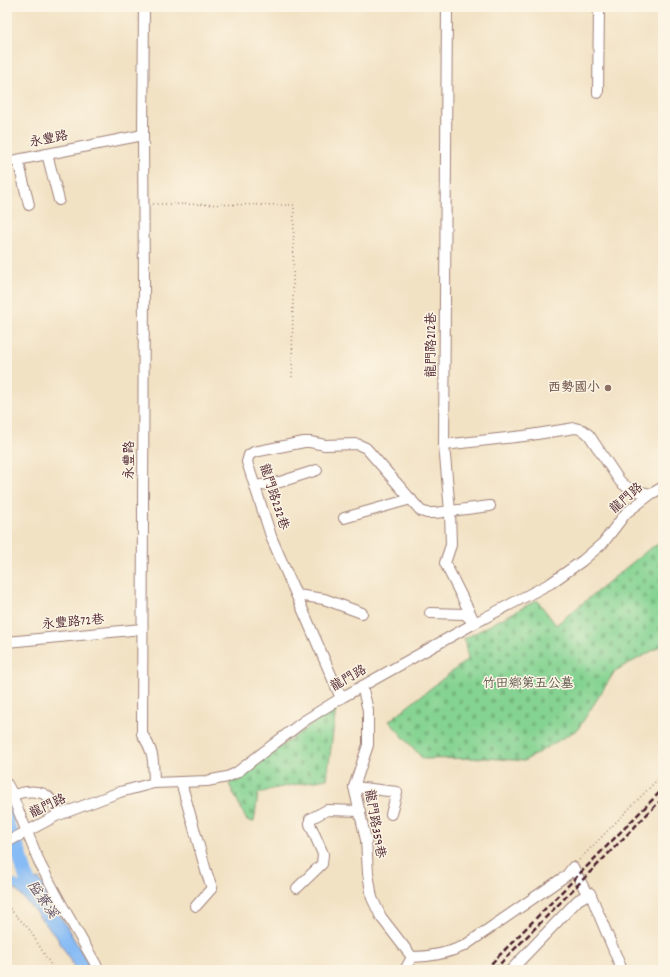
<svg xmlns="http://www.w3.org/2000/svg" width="670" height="977" viewBox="0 0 670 977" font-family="Dekko,'LXGW WenKai TC',sans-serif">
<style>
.cemetery{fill:url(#cemetery-stones);stroke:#68795e}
.water{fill:#86bbf5;stroke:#686d90}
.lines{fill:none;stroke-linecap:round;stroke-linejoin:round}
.canal{stroke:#86bbf5;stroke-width:8}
.river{stroke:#86bbf5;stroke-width:15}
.minor-casing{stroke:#9e8078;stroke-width:12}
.path{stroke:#9e8078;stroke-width:1.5;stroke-dasharray:1 3;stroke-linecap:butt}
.minor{stroke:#fff;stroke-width:10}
.rail{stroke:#4a1f2b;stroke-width:2.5;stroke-dasharray:6 3;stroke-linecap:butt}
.education-dot{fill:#8d6e63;stroke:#fcf5e5;stroke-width:1.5}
.labels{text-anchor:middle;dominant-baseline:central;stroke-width:3;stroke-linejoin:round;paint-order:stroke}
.street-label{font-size:13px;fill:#4a1f2b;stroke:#fcf5e5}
.education-label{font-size:13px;font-weight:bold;fill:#785e54;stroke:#fcf5e5;text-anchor:end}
.park-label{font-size:13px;fill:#5c554a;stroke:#fcf5e5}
.water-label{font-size:14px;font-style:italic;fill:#5c4e68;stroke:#fcf5e5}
</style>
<defs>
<pattern id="cemetery-stones" width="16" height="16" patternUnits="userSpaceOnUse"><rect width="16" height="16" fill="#85d392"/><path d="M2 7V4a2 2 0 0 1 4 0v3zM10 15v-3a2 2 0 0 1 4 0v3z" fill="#74b57e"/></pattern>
</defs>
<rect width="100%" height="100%" fill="#fcf5e5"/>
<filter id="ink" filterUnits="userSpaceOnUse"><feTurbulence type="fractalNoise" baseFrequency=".025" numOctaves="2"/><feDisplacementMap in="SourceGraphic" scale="8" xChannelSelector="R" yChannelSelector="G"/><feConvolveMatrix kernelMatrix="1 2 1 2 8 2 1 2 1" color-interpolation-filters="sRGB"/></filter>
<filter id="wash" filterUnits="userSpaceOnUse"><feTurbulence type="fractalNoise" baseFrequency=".012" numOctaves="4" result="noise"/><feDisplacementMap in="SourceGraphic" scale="16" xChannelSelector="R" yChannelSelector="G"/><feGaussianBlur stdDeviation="0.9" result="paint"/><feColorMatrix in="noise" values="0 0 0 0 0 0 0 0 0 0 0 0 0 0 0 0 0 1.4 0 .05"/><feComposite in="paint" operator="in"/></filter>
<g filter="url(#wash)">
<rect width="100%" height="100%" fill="#f2e2c4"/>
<g class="cemetery">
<polygon points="663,542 663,645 615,671 578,729 524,761 486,758 423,759 389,721 468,659 464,639 537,600 556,625 649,549"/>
<polygon points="336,709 327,779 272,789 258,794 254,822 247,821 229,784 316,721"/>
</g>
<polygon class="water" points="39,879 92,970 76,970 56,936 11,884"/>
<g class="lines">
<polyline class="canal" points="7,880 24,889"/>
<g class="river">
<polyline points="7,804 7,824"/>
<polyline points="7,825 19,852 27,880 38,897"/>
</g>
</g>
</g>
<g filter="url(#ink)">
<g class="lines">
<g class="minor-casing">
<g id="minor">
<path d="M144 7 143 135 144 284 142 734C155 753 153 762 154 783"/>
<polyline points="447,7 444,445 450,511 451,545 445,563 475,623"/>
<polyline points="598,93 599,7"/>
<polyline points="47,154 59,200"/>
<polyline points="18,160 29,205"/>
<polyline points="7,162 143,135"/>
<path d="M444 445 524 436 575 428 583 430 589 435 619 480C628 491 638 491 651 494"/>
<polyline points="255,486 280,482 317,470"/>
<polyline points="344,518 411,499"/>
<polyline points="297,595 324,599 362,613"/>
<polyline points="430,613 465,614 473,622"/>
<polyline points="7,642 142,629"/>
<polyline points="362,686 368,710 368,745 354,787 366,840 368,873 372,898 381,917 412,957"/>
<polyline points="341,698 272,539 247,462 249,455 254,452 304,442 310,442 325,445 357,444 366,448 421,511 427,513 435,513 490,506"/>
<polyline points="181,782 206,871 212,888 196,906"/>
<polyline points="7,784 13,795 14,800 40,864 63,907 99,970"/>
<polyline points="354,787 397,792 391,814"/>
<path d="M9 796C22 792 41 787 51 800 54 805 56 810 59 814"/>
<polyline points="7,842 56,816 120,792 154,783 207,781 227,777 236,773 304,721 341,698 475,623 551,583 582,561 603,543 626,513 651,494 663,487"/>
<polyline points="297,888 322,864 323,854 310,824 310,819 327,810 360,811"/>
<path d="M405 970 412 957C430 957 448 953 464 946L567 875 573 867 587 894"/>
<polyline points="511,970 578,900 590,893 622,970"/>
</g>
</g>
<g class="path">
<polyline points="153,204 294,205 292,377"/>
<polyline points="579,860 663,774"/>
<polyline points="7,906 29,929 54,970"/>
</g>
<use href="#minor" class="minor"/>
<g class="rail">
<polyline points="485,970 663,789"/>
<polyline points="494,970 663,798"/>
</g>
</g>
</g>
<circle class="education-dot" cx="608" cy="388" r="4"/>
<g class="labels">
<g class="street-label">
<text transform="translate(49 140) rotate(-11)">永豐路</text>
<text transform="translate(432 345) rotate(-90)">龍門路212巷</text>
<text transform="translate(130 460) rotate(-90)">永豐路</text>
<text transform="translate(273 497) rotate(72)">龍門路232巷</text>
<text transform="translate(627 499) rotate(-41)">龍門路</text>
<text transform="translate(73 623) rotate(-5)">永豐路72巷</text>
<text transform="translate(349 679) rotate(-30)">龍門路</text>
<text transform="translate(48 807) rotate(-25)">龍門路</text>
<text transform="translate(374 824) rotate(80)">龍門路359巷</text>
</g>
<g class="education-label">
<text x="600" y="388">西勢國小</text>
</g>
<g class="park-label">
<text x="528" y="684">竹田鄉第五公墓</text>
</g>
<g class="water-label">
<text transform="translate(42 900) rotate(55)">隘寮溪</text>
</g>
</g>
<rect width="670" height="977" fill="none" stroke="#fcf5e5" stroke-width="24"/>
</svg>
